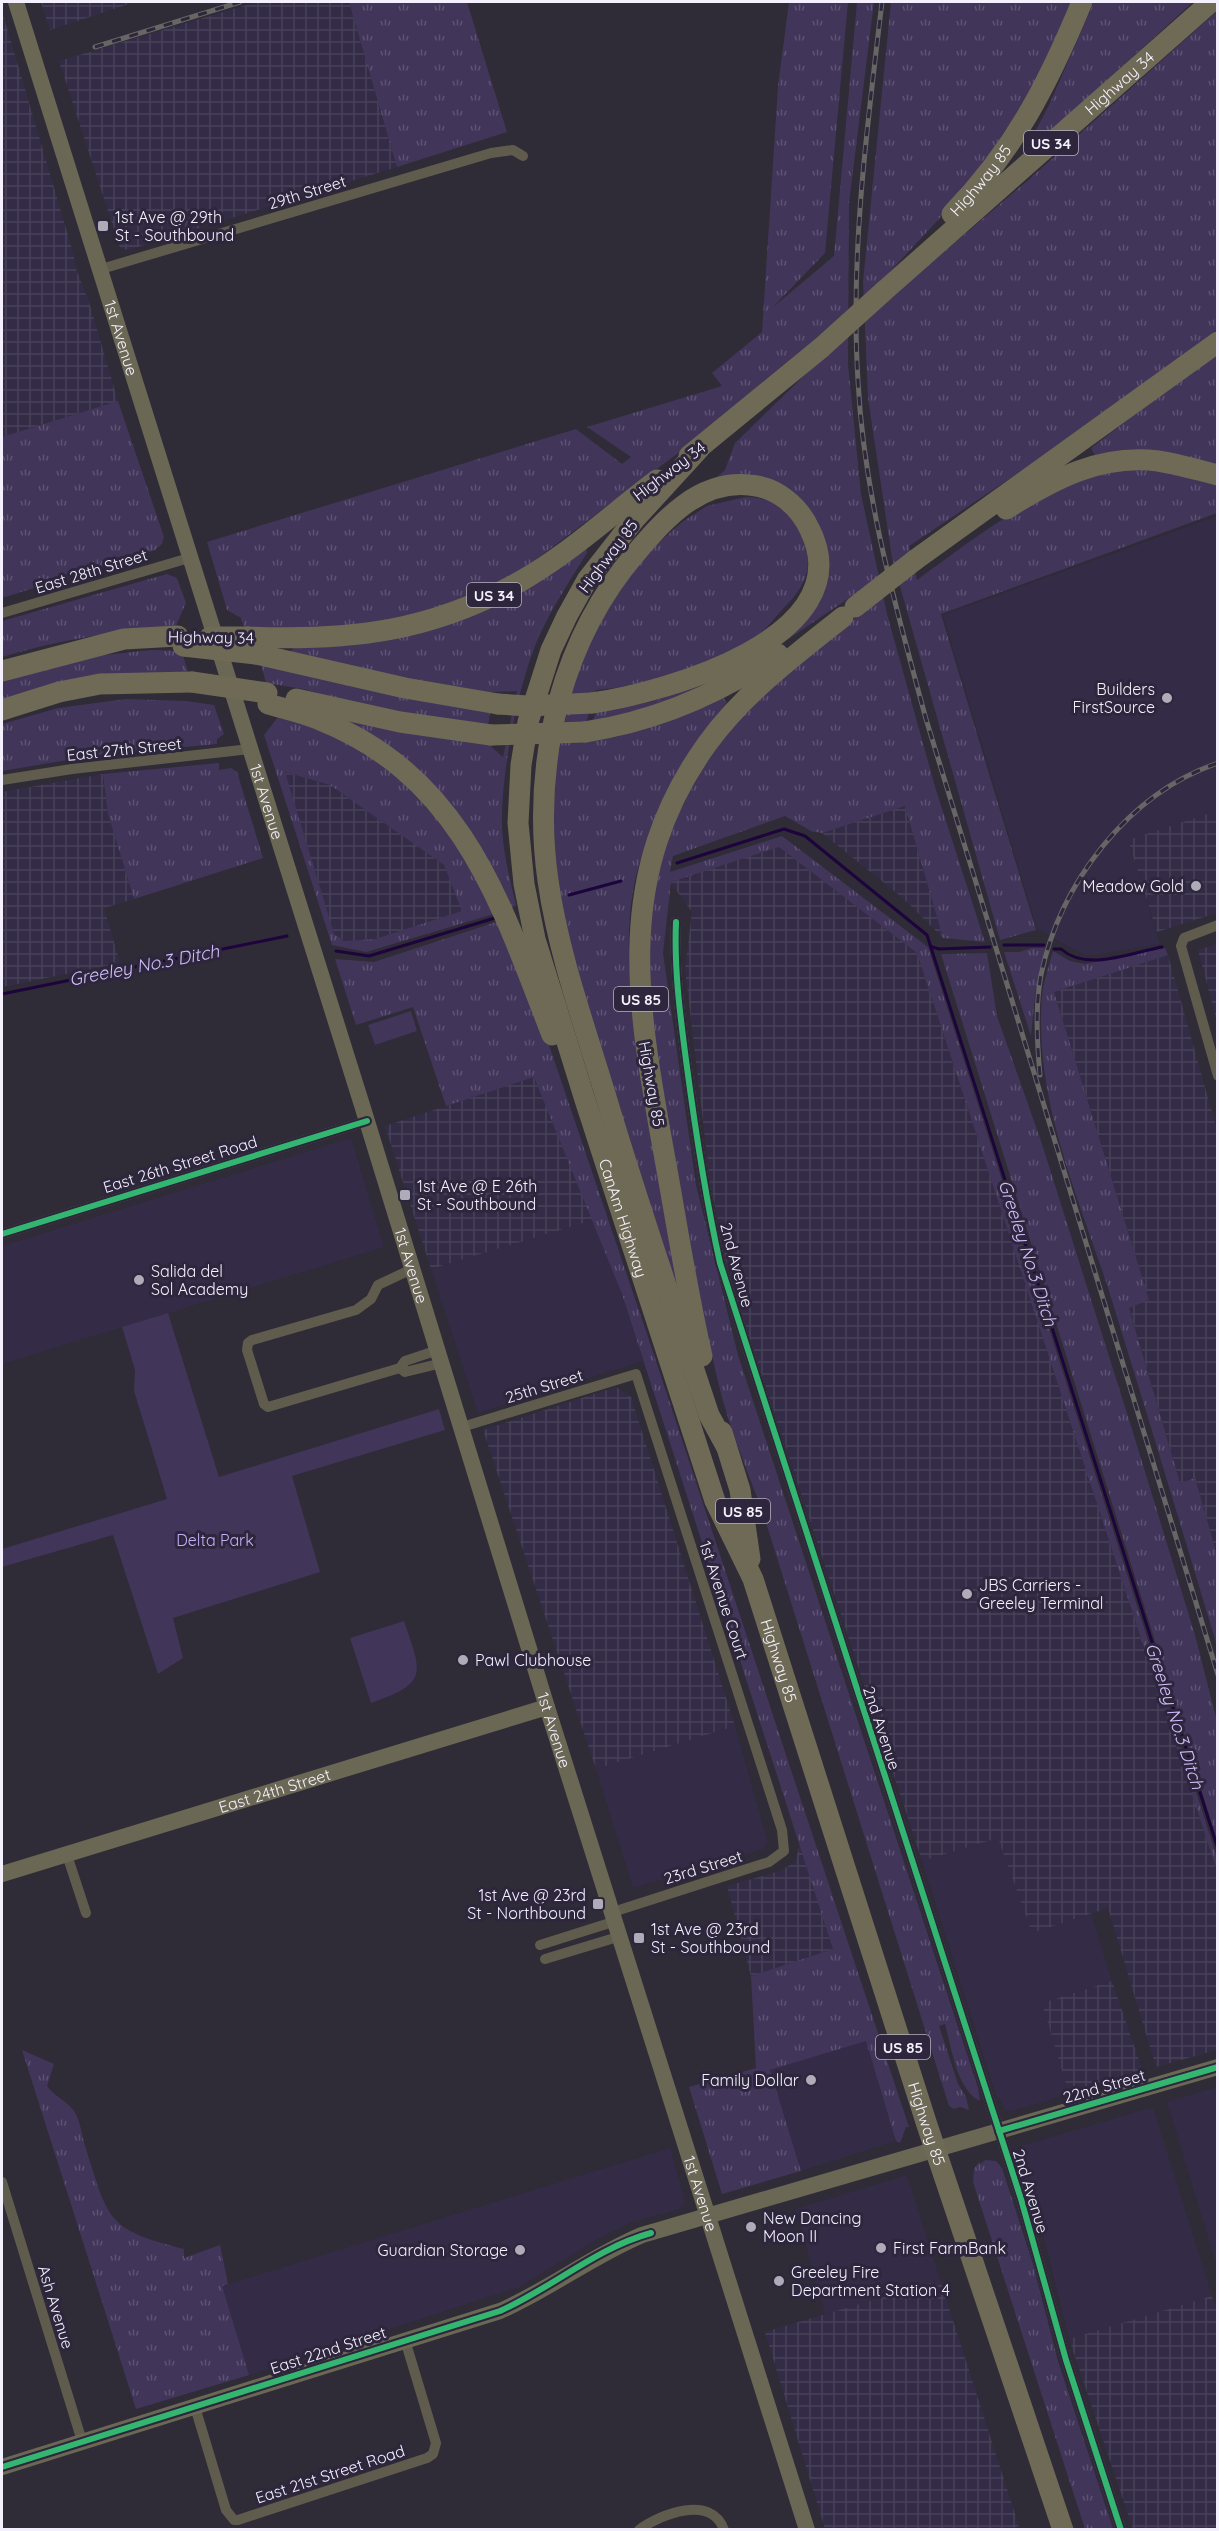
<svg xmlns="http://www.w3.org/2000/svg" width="1219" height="2531" viewBox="0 0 1219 2531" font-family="Quicksand,sans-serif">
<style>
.built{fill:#342c47}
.industrial{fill:url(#industrial-grid)}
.grass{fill:url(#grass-tufts);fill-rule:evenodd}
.park{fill:#41355a}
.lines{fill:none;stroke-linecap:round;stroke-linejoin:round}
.stream{stroke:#1e043c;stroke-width:3}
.street{stroke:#5f5c4e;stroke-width:10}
.secondary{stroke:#6a6754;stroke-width:16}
.highway{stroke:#6e6a55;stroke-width:21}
.rail-casing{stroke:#686664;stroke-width:5}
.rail{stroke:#2d263c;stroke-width:3;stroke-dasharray:9;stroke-linecap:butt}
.highway-bridge{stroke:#6e6a55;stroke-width:21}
.cycleway-casing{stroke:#2d263c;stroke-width:10}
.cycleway{stroke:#33b770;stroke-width:6}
.poi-dot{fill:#afabb8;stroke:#2d263c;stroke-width:2}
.labels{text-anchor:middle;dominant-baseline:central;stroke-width:6;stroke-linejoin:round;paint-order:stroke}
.shield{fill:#2d263c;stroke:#b8b3c3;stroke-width:1.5}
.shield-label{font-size:15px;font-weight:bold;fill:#f4f0fd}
.street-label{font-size:16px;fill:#f4f0fd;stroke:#2d263c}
.poi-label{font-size:16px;fill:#f4f0fd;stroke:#2d263c;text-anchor:start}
.park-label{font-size:16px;fill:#c7aefd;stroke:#2d263c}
.water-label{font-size:18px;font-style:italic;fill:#d2c0fc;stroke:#2d263c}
</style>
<defs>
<pattern id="industrial-grid" width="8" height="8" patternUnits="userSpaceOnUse" patternTransform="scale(1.5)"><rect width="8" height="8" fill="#342c47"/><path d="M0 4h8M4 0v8" fill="none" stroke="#484159"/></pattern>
<pattern id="grass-tufts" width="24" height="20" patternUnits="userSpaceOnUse" patternTransform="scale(1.5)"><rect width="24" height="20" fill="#41355a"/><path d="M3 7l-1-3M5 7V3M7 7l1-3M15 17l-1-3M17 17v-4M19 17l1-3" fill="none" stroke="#5d5373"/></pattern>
</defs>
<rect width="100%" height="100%" fill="#2f2b37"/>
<g class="built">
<polygon points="1217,516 1217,811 1128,841 1160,944 1087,956 1037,929 943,615"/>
<polygon points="351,1138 384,1247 2,1364 2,1246"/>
<polygon points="593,1220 622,1294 643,1361 478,1413 431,1269"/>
<polygon points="735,1726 768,1843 763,1849 633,1888 596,1769"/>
<polygon points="998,1838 1032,1933 1091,1914 1112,1981 1042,2003 1069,2094 1013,2111 1005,2110 1000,2098 997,2098 922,1861"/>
<polygon points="866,2041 896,2141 801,2171 770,2070"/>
<polygon points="1217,2087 1218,2087 1217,2266 1167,2102"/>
<polygon points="1153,2107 1212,2296 1069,2339 1046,2245 1018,2157 1021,2146"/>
<polygon points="670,2148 685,2203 679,2209 630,2223 601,2237 519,2287 249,2375 222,2286"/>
<polygon points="907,2175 940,2280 825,2314 796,2209"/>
</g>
<g class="industrial">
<polygon points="41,2 135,2 50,30"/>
<polygon points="257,2 349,2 397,167 128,250 120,248 59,61"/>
<polygon points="2,11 73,252 76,269 89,302 118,401 2,437"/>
<polygon points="284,772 330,785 444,865 463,911 375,939 345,941 334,935"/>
<polygon points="103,774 108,814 134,899 104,908 120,963 2,987 2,792"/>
<polygon points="905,806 943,938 904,899 822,833"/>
<polygon points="1217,811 1217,913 1157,932 1128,840"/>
<polygon points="779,847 917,953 1217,1871 1217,2050 1156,2067 1108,1908 1032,1933 998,1838 922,1861 746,1326 726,1261 710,1181 685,969 692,912 670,882"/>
<polygon points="1217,944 1218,944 1217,1022 1198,950"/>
<polygon points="1168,955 1217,1130 1217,1555 1195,1478 1180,1483 1129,1307 1149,1300 1054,992"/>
<polygon points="534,1077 593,1220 431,1269 385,1126"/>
<polygon points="616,1387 631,1397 735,1726 596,1769 483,1430"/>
<polygon points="800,1844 833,1949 751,1976 727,1886 780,1871 795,1862"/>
<polygon points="1112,1981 1143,2072 1069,2094 1042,2003"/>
<polygon points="940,2280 1019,2526 1007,2530 825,2529 765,2332"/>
<polygon points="1212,2296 1218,2315 1217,2529 1133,2529 1069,2339"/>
</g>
<g class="grass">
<polygon points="349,2 467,2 507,132 397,167"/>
<path d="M789 2H848L825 253 772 308 834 256 857 2H874L849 203 848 364 861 494 887 614 936 790 985 942 943 938 905 806 822 833 811 831 785 816 673 856 670 872 782 836 928 947 1218 1861 1217 1871 917 953 779 847 671 882 663 953 696 1185 738 1355 978 2088 980 2101C956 2089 952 2048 945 2024L939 2026 958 2084 966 2097 969 2110 960 2107 954 2109 949 2106 763 1513C747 1470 729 1427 718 1382 700 1306 688 1229 674 1153 658 1061 630 943 662 853 676 816 703 762 729 732 766 688 814 653 858 616L852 596 787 640 806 617 825 550 744 475 717 477 725 470 735 443 820 360 697 439 527 566 490 588 443 607 355 627 245 629 241 618 227 610 207 542 576 429 622 464 631 457 587 427 722 386 712 373 762 332 778 86Z"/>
<path d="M891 2H1073L1035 85 967 189 884 278V303L1026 182 1217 11V330L1072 437 909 546 917 580C974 538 1064 467 1137 468 1164 469 1192 479 1217 485V513L941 614 1036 930 1000 940 892 558 868 398 863 282Z"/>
<polygon points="1094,2 1193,2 1029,151 1026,149 1049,105"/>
<polygon points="1217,352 1217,466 1096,457 1091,448"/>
<polygon points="118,401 164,537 162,544 155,550 2,598 2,437"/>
<path d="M745 497C770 497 788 506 799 530 816 565 808 584 781 611 772 621 763 633 752 641 711 670 645 685 596 690L580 743 617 737 723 698 727 702C689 752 658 805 639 865 616 942 637 1048 651 1126 661 1182 671 1239 681 1296L677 1295 587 1009 557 891 552 786 572 687 600 618 647 553 682 522 707 506Z"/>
<path d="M586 549 587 553C569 582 551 609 537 641 518 687 503 765 502 815 501 845 509 875 516 905L511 908 483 853 457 812 432 785 319 713 488 744 503 757 517 691 473 693 289 652 297 646 375 643 433 629Z"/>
<path d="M167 574 177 578 186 603 175 628C115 630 59 640 2 657V621Z"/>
<path d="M785 643C729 688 658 704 591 726L596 712 651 702 684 691Z"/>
<path d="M151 650 182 651 188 673C119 670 67 686 2 702V677L96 656Z"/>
<polygon points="261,664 490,712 488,728 369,708 303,689 266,683"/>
<polygon points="126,699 186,701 214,705 224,734 217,739 217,744 97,755 2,771 2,724 58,708"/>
<path d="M278 717 317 727 371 756 423 797 463 850 494 914 366 952 332 945 264 735ZM285 772 330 785 444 865 462 911 375 939 344 941 334 934Z"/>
<polygon points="219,763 219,770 231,768 237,772 263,858 134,899 108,814 103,774"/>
<polygon points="499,921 547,1039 651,1346 909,2127 906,2127 900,2143 896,2141 866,2041 770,2070 801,2171 722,2194 689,2087 756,2068 751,1976 833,1949 622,1294 534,1077 446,1106 413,1007 356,1025 335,959 374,962"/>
<polygon points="1032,948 1045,948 1035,996 1031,1036 1004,952 1019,952"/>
<path d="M1165 948 1168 955 1054 992 1149 1300 1129 1308 1180 1483 1195 1478 1217 1555V1646C1183 1533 1149 1420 1114 1307 1083 1205 1033 1105 1042 995 1044 980 1049 965 1053 951L1070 961 1085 964Z"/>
<polygon points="987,953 997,1016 1042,1144 1131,1426 1195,1635 1217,1721 1217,1840 941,954"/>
<path d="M22 2050 54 2064 47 2086C55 2097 67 2101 74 2111 80 2119 82 2136 85 2146 109 2220 105 2229 184 2249V2258L220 2245 228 2284 222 2286 249 2375 136 2409Z"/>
<polygon points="985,2160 996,2161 1002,2168 1032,2261 1058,2361 1113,2529 1085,2529 973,2182 974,2169 979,2162 981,2164"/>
</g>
<g class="park">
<polygon points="411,1011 417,1031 375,1045 368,1025"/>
<polygon points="168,1313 219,1477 439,1409 445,1430 292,1476 320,1572 173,1618 183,1658 158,1674 113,1535 2,1567 2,1549 167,1499 134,1391 135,1370 122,1327"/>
<path d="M404 1621C422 1674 429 1683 371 1703L350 1638Z"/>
</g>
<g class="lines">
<g class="stream">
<polyline points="677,863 784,829 805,836 927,935 1218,1849"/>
<polyline points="569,895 621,881"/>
<polyline points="1004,945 1044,945"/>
<polyline points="932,947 939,949 990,947"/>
<path d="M1054 949H1061C1087 972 1130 953 1162 947"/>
<polyline points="336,951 369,956 495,918"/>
<polyline points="2,994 287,936"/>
</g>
<g class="street">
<polyline points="98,270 491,153 513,150 523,156"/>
<polyline points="2,613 189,558"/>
<polyline points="2,780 72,769 250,749"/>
<path d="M676 922C674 969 680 1014 686 1060 695 1128 705 1196 720 1263L1021 2199 1066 2360 1121 2530"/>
<polyline points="1218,925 1184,938 1181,946 1218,1076"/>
<polyline points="2,1234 367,1121"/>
<polyline points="438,1350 405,1361 400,1368 405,1372 442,1363"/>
<polyline points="400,1368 268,1407 264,1404 247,1350 248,1343 252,1340 356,1310 371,1299 378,1285 412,1269"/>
<polyline points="462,1427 636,1374 782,1830 784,1851 769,1862 613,1912"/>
<polyline points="67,1855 86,1913"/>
<polyline points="540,1945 616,1921"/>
<polyline points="545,1959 621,1936"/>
<polyline points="2,2182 82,2441"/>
<polyline points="195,2407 226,2510 234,2520 238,2520 427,2458 433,2454 436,2443 405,2340"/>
<path d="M639 2530C660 2514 712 2494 724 2530"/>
</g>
<g class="secondary">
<path id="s1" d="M16 2 362 1105 547 1707 807 2530"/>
<path id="s2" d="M2 1874 547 1707"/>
<path d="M2 2467 500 2311C550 2289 592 2256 642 2235L1218 2067"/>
</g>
<g class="highway">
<path id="s3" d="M952 214C1015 149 1048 84 1082 2"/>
<path id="s4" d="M884 291 1211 2"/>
<path id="s5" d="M700 448 634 520 587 580 567 616 551 650 528 722 521 765 518 823 524 884 535 939 585 1100 715 1501 753 1579 927 2125 1063 2530"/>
<polyline points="689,456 821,348"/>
<path d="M1006 509C1054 479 1100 454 1158 461 1178 464 1198 470 1218 475"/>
<polyline points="915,560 1218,342"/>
<path d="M248 637C350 641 431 632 521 581 570 553 612 514 657 480"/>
<polyline points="256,654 405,688 498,704"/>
<polyline points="2,671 124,639 178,636"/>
<polyline points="296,699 400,722 491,735"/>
<path d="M592 703C664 693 863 637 810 530 799 506 777 487 749 485 699 480 665 519 636 553 599 596 574 646 559 700 519 849 563 956 606 1097 638 1204 674 1309 709 1415L726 1446"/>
<path d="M268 704C285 709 304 713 320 720 463 777 501 904 552 1035"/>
<polyline points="2,710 59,692 100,684 192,682"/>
<path d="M585 732C657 721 719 694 778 654"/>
<path d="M702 1356C687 1291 677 1225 665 1159 638 1009 611 878 707 744 744 693 794 656 843 617"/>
<polyline points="722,1432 740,1490 750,1559"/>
</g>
<g class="rail-casing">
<g id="rail">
<path d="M882 2C867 128 850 254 858 381 864 497 896 608 926 719L1218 1675"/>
<polyline points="95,47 240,2"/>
<path d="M1040 1075C1037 1042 1035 1008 1041 975 1060 884 1127 794 1218 763"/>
</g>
</g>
<use href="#rail" class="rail"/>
<g class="highway-bridge">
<polyline points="821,348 884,291"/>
<polyline points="855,607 915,560"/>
<polyline points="210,637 248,637"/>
<polyline points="183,646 256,654"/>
<polyline points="192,682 267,693"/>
<polyline points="498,704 528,706 592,703"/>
<polyline points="491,735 585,732"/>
</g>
<g class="cycleway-casing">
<g id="cycleway">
<path d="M676 922C674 969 680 1014 686 1060 695 1128 705 1196 720 1263L1021 2199 1066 2360 1121 2530"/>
<polyline points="2,1234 367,1121"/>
<polyline points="999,2131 1218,2067"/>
<path d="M2 2467 500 2311C552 2288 596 2248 651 2233"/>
</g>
</g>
<use href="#cycleway" class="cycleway"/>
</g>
<g class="poi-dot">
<rect x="97" y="220" width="12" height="12" rx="3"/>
<circle cx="1167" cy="698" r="6"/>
<circle cx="1196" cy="886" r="6"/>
<rect x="399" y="1189" width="12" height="12" rx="3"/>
<circle cx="139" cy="1280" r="6"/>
<circle cx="967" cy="1594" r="6"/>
<circle cx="463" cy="1660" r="6"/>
<rect x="592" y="1898" width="12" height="12" rx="3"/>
<rect x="633" y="1932" width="12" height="12" rx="3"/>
<circle cx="811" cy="2080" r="6"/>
<circle cx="751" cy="2227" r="6"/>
<circle cx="881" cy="2248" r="6"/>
<circle cx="520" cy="2250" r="6"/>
<circle cx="779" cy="2281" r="6"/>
</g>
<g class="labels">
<g class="shield">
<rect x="1024" y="131" width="54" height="24" rx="4.5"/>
<rect x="467" y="583" width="54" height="24" rx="4.5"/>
<rect x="614" y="987" width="54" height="24" rx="4.5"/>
<rect x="716" y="1499" width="54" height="24" rx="4.5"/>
<rect x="876" y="2035" width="54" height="24" rx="4.5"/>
</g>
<g class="shield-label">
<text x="1051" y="143">US 34</text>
<text x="494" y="595">US 34</text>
<text x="641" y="999">US 85</text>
<text x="743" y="1511">US 85</text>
<text x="903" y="2047">US 85</text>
</g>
<g class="street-label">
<text stroke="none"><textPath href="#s4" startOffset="314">Highway 34</textPath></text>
<text stroke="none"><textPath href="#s3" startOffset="44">Highway 85</textPath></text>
<text transform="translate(307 192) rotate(-17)">29th Street</text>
<text stroke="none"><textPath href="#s1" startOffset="352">1st Avenue</textPath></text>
<text transform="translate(669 471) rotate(-37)">Highway 34</text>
<text transform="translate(608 556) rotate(-53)">Highway 85</text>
<text transform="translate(91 571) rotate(-17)">East 28th Street</text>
<text transform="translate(211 637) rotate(1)">Highway 34</text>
<text transform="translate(124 749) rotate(-6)">East 27th Street</text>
<text stroke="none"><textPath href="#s1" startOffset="838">1st Avenue</textPath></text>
<text transform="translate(652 1084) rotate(80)">Highway 85</text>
<text transform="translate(180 1164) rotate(-17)">East 26th Street Road</text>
<text stroke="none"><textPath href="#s5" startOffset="840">CanAm Highway</textPath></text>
<text stroke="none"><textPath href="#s1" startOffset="1324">1st Avenue</textPath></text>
<text transform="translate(737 1265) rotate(75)">2nd Avenue</text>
<text transform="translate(544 1386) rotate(-17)">25th Street</text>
<text transform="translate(724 1600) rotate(72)">1st Avenue Court</text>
<text stroke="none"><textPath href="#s5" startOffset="1310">Highway 85</textPath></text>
<text transform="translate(882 1728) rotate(72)">2nd Avenue</text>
<text stroke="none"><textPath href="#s1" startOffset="1810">1st Avenue</textPath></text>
<text stroke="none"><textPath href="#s2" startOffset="285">East 24th Street</textPath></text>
<text transform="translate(703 1867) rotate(-17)">23rd Street</text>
<text transform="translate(1104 2086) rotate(-16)">22nd Street</text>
<text stroke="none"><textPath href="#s5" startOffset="1796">Highway 85</textPath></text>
<text transform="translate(1031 2191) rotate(73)">2nd Avenue</text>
<text stroke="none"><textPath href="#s1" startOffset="2296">1st Avenue</textPath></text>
<text transform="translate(56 2307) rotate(73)">Ash Avenue</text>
<text transform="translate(328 2350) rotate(-18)">East 22nd Street</text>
<text transform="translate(330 2474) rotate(-18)">East 21st Street Road</text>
</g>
<g class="poi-label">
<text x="115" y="217">1st Ave @ 29th<tspan x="115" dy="18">St - Southbound</tspan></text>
<text x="1155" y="689" text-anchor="end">Builders<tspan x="1155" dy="18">FirstSource</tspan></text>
<text x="1184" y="886" text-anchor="end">Meadow Gold</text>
<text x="417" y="1186">1st Ave @ E 26th<tspan x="417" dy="18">St - Southbound</tspan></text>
<text x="151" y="1271">Salida del<tspan x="151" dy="18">Sol Academy</tspan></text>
<text x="979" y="1585">JBS Carriers -<tspan x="979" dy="18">Greeley Terminal</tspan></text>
<text x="475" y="1660">Pawl Clubhouse</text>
<text x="586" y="1895" text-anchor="end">1st Ave @ 23rd<tspan x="586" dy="18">St - Northbound</tspan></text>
<text x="651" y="1929">1st Ave @ 23rd<tspan x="651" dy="18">St - Southbound</tspan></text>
<text x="799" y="2080" text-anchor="end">Family Dollar</text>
<text x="763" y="2218">New Dancing<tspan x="763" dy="18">Moon II</tspan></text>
<text x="893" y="2248">First FarmBank</text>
<text x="508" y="2250" text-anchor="end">Guardian Storage</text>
<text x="791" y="2272">Greeley Fire<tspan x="791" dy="18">Department Station 4</tspan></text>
</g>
<g class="park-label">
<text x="215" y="1540">Delta Park</text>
</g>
<g class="water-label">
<text transform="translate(144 965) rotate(-11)">Greeley No.3 Ditch</text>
<text transform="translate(1028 1253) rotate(72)">Greeley No.3 Ditch</text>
<text transform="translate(1175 1716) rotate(72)">Greeley No.3 Ditch</text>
</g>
</g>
<rect width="1219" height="2531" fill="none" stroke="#f4f0fd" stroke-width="6"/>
</svg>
